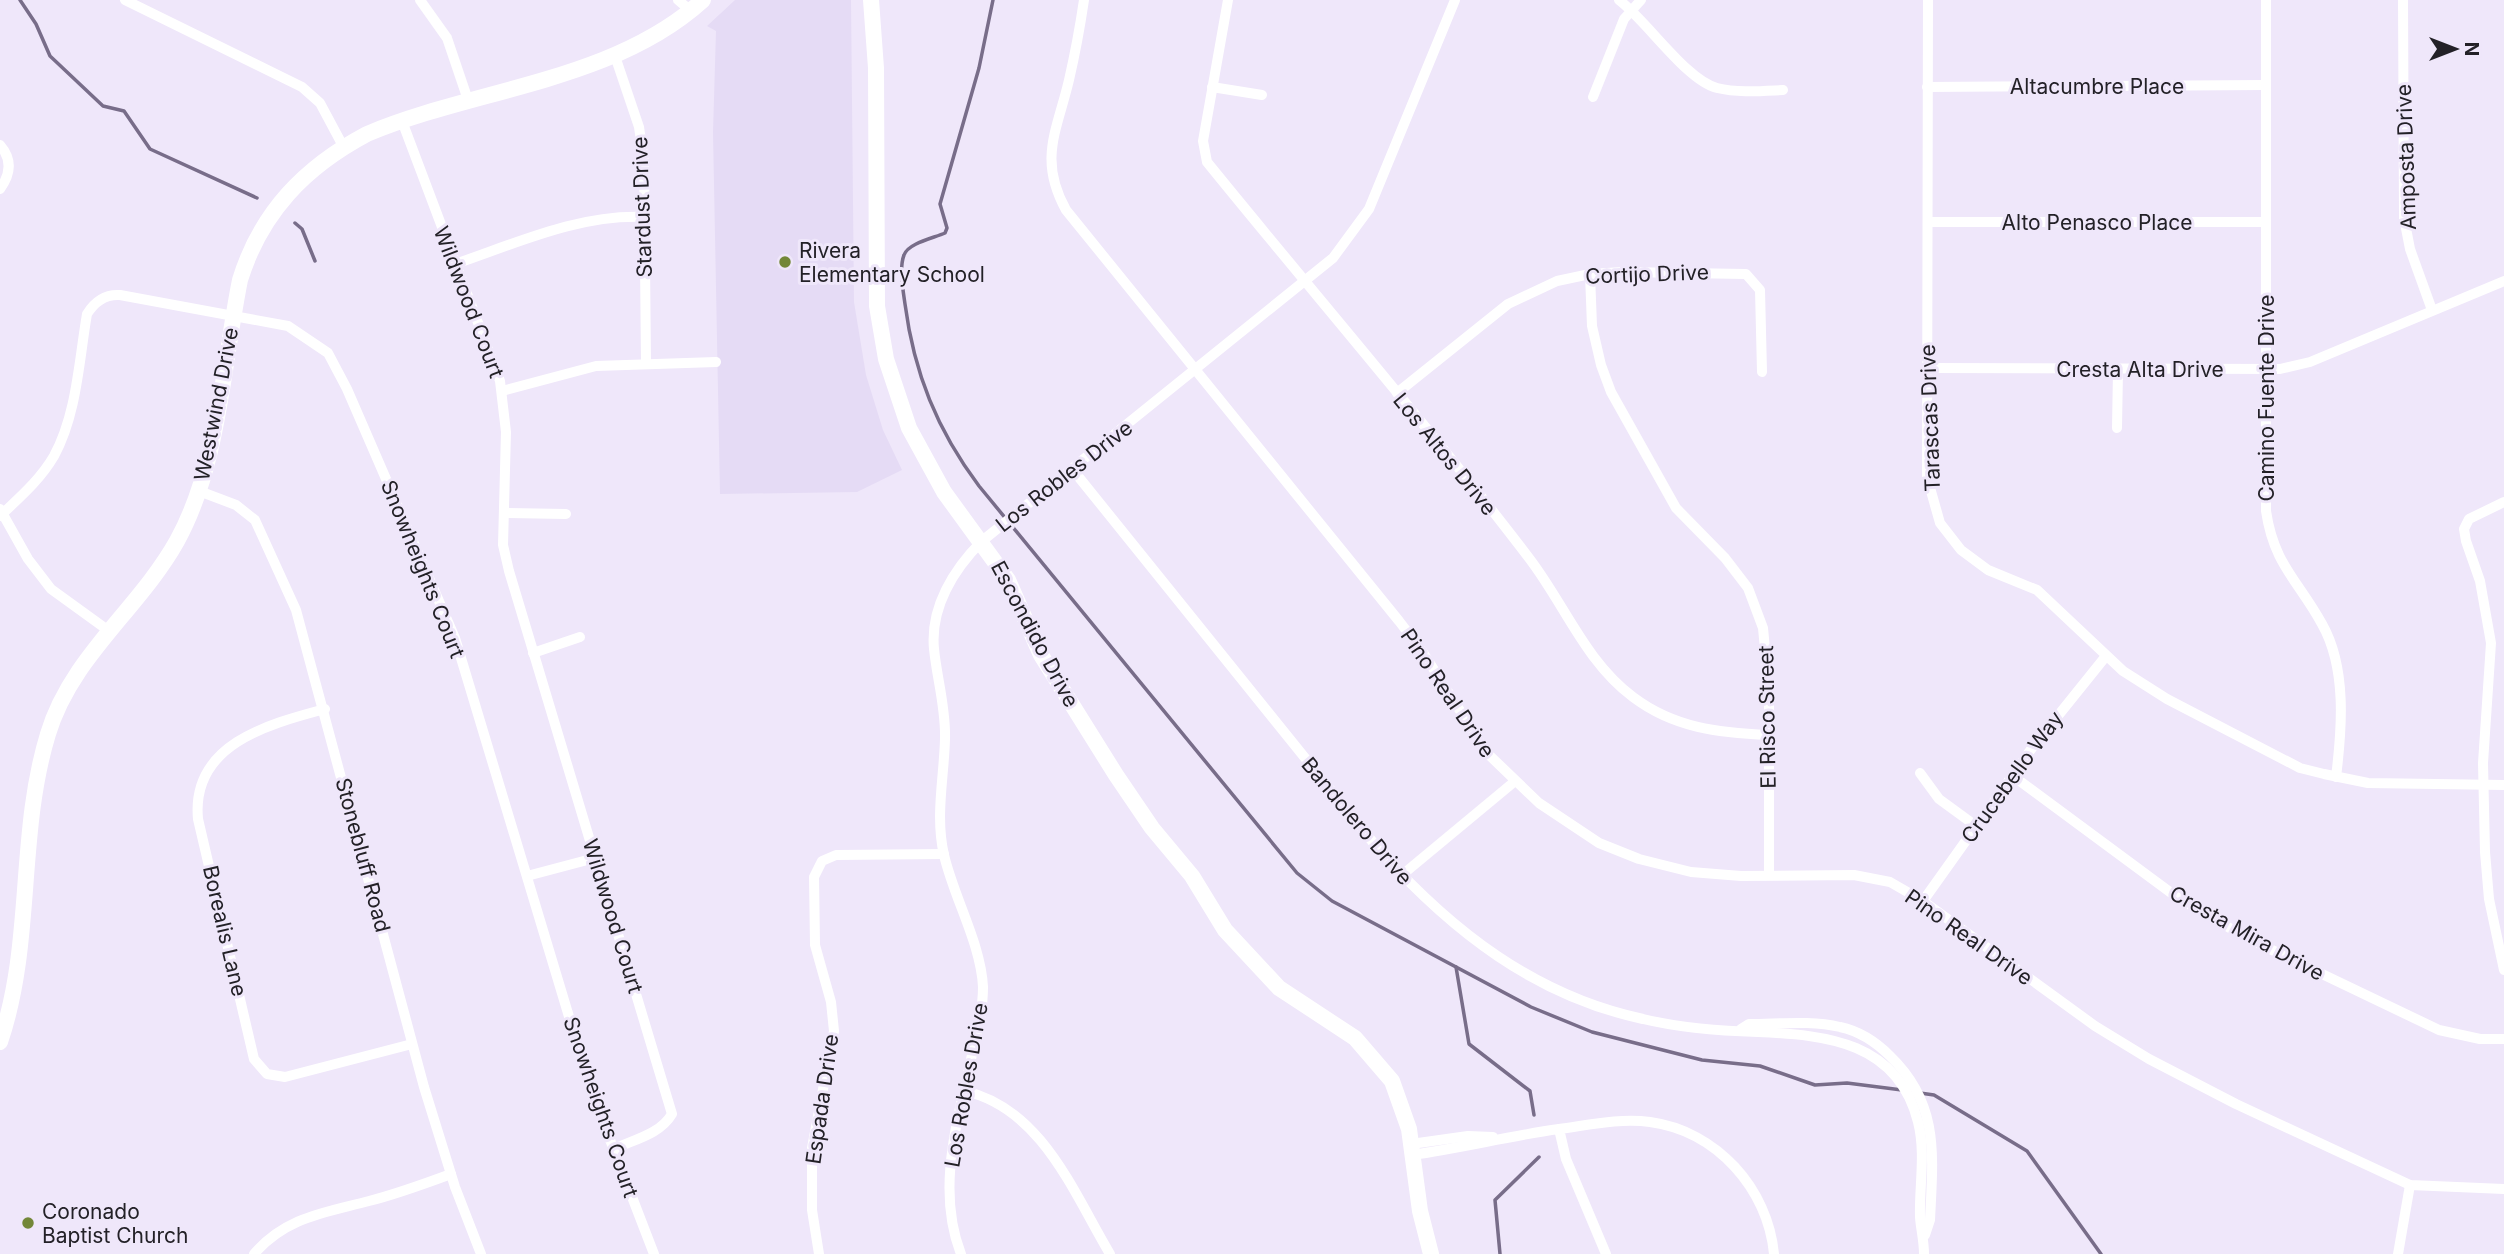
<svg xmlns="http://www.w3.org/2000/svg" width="2504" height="1254" viewBox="0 0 2504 1254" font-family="Inter,sans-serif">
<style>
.built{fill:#e5dbf5}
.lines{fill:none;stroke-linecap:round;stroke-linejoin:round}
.stream{stroke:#786d89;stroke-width:3.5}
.street{stroke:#fff;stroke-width:10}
.secondary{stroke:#fff;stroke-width:16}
.poi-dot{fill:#738738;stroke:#efe7fa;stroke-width:2.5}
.labels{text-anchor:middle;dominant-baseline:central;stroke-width:6;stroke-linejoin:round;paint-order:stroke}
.street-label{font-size:21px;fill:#232127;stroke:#efe7fa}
.poi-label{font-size:21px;fill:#232127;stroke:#efe7fa;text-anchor:start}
</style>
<rect width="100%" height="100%" fill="#efe7fa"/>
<polygon class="built" points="735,0 851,0 854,302 866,375 883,430 902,470 857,492 720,494 713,132 716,31 707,26"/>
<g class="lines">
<g class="stream">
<polyline points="20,0 36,24 50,56 103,106 124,111 150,149 257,198"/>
<path d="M993 0 979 68 940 204 947 228 945 233C934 238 908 243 904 255 899 268 903 290 905 304 914 373 937 430 979 486L1297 873 1332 901 1531 1007 1592 1032 1702 1060 1760 1066 1815 1085 1847 1083 1902 1090"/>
<polyline points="295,223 302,229 315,261"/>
<polyline points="1456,967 1469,1044 1530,1091 1534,1115"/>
<polyline points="1920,1093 1934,1095 2027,1151 2101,1254"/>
<polyline points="1500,1254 1495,1200 1539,1157"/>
</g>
<g class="street">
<polyline points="125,0 302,87 320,103 343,146"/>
<polyline points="420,0 447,38 468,100"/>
<polyline points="678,0 691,11"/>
<path d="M1084 0C1080 27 1075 54 1069 80 1057 131 1038 159 1066 210L1399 621 1422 651 1487 753 1539 803 1599 843 1639 859 1691 872 1741 876 1854 875 1890 882 1923 901 2095 1026 2149 1059 2236 1104 2410 1185 2504 1189"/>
<path d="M1228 0 1203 141 1207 162C1314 294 1426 423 1529 558 1565 605 1585 661 1633 697 1674 728 1719 733 1769 735"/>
<path d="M1619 0C1647 21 1686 80 1717 88 1738 93 1761 91 1783 90"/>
<polyline points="1928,0 1927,477 1940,523 1961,550 1988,570 2037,590 2123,671 2167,699 2300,768 2324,774 2368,783 2504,785"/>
<path d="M2266 0V511C2274 565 2298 580 2322 624 2347 668 2342 729 2336 777"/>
<polyline points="2403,0 2404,218 2410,249 2432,310"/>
<polyline points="615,56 639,127 644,161 646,363"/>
<polyline points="1212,87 1262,95"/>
<polyline points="1927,87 2266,85"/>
<polyline points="1593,97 1624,19 1641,0"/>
<path d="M402 121 500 381 506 432 503 545 509 571 672 1114C660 1134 636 1139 616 1148"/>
<path d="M0 145C12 159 11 174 0 189"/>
<polyline points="1928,222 2266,222"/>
<path d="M455 264C517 243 579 214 645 217"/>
<polyline points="1590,274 1592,326 1601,365 1611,392 1676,508 1725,558 1748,588 1763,628 1769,691 1769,875"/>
<polyline points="1927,368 2280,369 2310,362 2504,281"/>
<polyline points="502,391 596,366 716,362"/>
<polyline points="1397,393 1508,304 1557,281 1590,274 1623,272 1746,274 1760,290 1762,372"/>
<polyline points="2117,428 2118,370"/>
<path d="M1073 470 1380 851C1452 931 1535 996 1643 1019 1680 1028 1720 1031 1758 1032 1827 1035 1898 1042 1918 1122 1926 1153 1919 1187 1920 1217 1921 1230 1924 1241 1924 1254"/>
<polyline points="199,491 236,505 255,520 296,610 424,1087 455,1187 481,1254"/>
<polyline points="2504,502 2469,519 2464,529 2466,541 2480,581 2491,643 2483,763 2485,852 2489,899 2504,970"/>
<polyline points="0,509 28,559 51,589 109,631"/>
<polyline points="504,513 566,514"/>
<path d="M0 516C20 497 40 480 54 456 77 414 79 360 87 314 95 301 105 294 120 295L288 326 328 353 347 389 455 638 592 1093 654 1254"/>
<polyline points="533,653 580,637"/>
<path d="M325 709C269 724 191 744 198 819L254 1059 267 1074 285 1077 412 1044"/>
<polyline points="1920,773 1939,799 1976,826"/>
<polyline points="2013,776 2178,898 2247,938 2439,1030 2480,1039 2504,1039"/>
<polyline points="1402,875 1514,782"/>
<polyline points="527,876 595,858"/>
<polyline points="1923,901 2032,748 2106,656"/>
<path d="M1741 1029 1749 1024C1778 1024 1811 1020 1840 1027 1859 1031 1876 1042 1890 1056 1940 1104 1933 1156 1930 1220L1925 1235"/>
<path d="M965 1091C1042 1109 1073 1192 1110 1254"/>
<polyline points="1411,1144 1468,1136 1493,1137"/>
<path d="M1412 1155C1462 1148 1509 1136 1559 1129"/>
<path d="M254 1254C286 1217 324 1213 369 1201 397 1194 424 1184 451 1174"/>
<polyline points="819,1254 812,1210 812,1148 834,1031 831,1002 815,945 814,877 822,861 836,855 944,854"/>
<path d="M961 1254C935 1187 959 1117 973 1050 978 1030 983 1009 983 987 981 944 954 898 944 855 935 816 944 778 945 739 946 708 937 679 934 649 930 607 954 569 982 541L1333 258 1369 209 1455 0"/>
<path d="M1606 1254 1566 1159 1559 1129C1589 1125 1620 1118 1650 1122 1717 1131 1768 1189 1774 1254"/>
<polyline points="2398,1254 2410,1185"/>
</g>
<g class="secondary">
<polyline points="871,0 876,68 877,306 886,359 909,428 944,492 1008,580 1041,655 1116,775 1152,828 1192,876 1225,930 1279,988 1355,1038 1392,1081 1409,1129 1420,1211 1431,1254"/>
<path d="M0 1042C34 942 17 835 48 734 71 657 139 609 177 541 219 465 223 364 240 280 261 212 305 167 367 134 476 88 613 82 703 0"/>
</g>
</g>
<g class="poi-dot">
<circle cx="785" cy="262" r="7"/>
<circle cx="28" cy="1223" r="7"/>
</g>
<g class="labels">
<g class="street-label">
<text x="2097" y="86">Altacumbre Place</text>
<text transform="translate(2406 157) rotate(-92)">Amposta Drive</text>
<text transform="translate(642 207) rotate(-92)">Stardust Drive</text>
<text x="2097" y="222">Alto Penasco Place</text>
<text transform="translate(1647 274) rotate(-2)">Cortijo Drive</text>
<text transform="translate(469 302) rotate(69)">Wildwood Court</text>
<text x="2140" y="369">Cresta Alta Drive</text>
<text transform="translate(2266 398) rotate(-90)">Camino Fuente Drive</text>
<text transform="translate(216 404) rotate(-79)">Westwind Drive</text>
<text transform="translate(1930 418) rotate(-92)">Tarascas Drive</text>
<text transform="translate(1445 454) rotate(51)">Los Altos Drive</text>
<text transform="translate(1064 476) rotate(-38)">Los Robles Drive</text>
<text transform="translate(423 569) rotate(68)">Snowheights Court</text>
<text transform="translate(1035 634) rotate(62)">Escondido Drive</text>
<text transform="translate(1448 693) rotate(56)">Pino Real Drive</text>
<text transform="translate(1767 717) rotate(-91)">El Risco Street</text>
<text transform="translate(2012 777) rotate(-54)">Crucebello Way</text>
<text transform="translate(1357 821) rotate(50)">Bandolero Drive</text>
<text transform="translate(363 855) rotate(75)">Stonebluff Road</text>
<text transform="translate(613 916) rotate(73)">Wildwood Court</text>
<text transform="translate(225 931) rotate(77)">Borealis Lane</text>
<text transform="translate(2247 933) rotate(29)">Cresta Mira Drive</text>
<text transform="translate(1969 937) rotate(35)">Pino Real Drive</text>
<text transform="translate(966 1085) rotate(-80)">Los Robles Drive</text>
<text transform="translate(822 1099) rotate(-82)">Espada Drive</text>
<text transform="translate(601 1107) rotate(71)">Snowheights Court</text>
</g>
<g class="poi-label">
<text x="799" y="250">Rivera<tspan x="799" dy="24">Elementary School</tspan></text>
<text x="42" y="1211">Coronado<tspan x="42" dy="24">Baptist Church</tspan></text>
</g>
</g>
<g transform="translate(2455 49) rotate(90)" stroke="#efe7fa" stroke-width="5" paint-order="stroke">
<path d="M0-5L12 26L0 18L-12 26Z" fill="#232127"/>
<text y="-10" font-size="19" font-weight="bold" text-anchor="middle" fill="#232127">N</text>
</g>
</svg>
